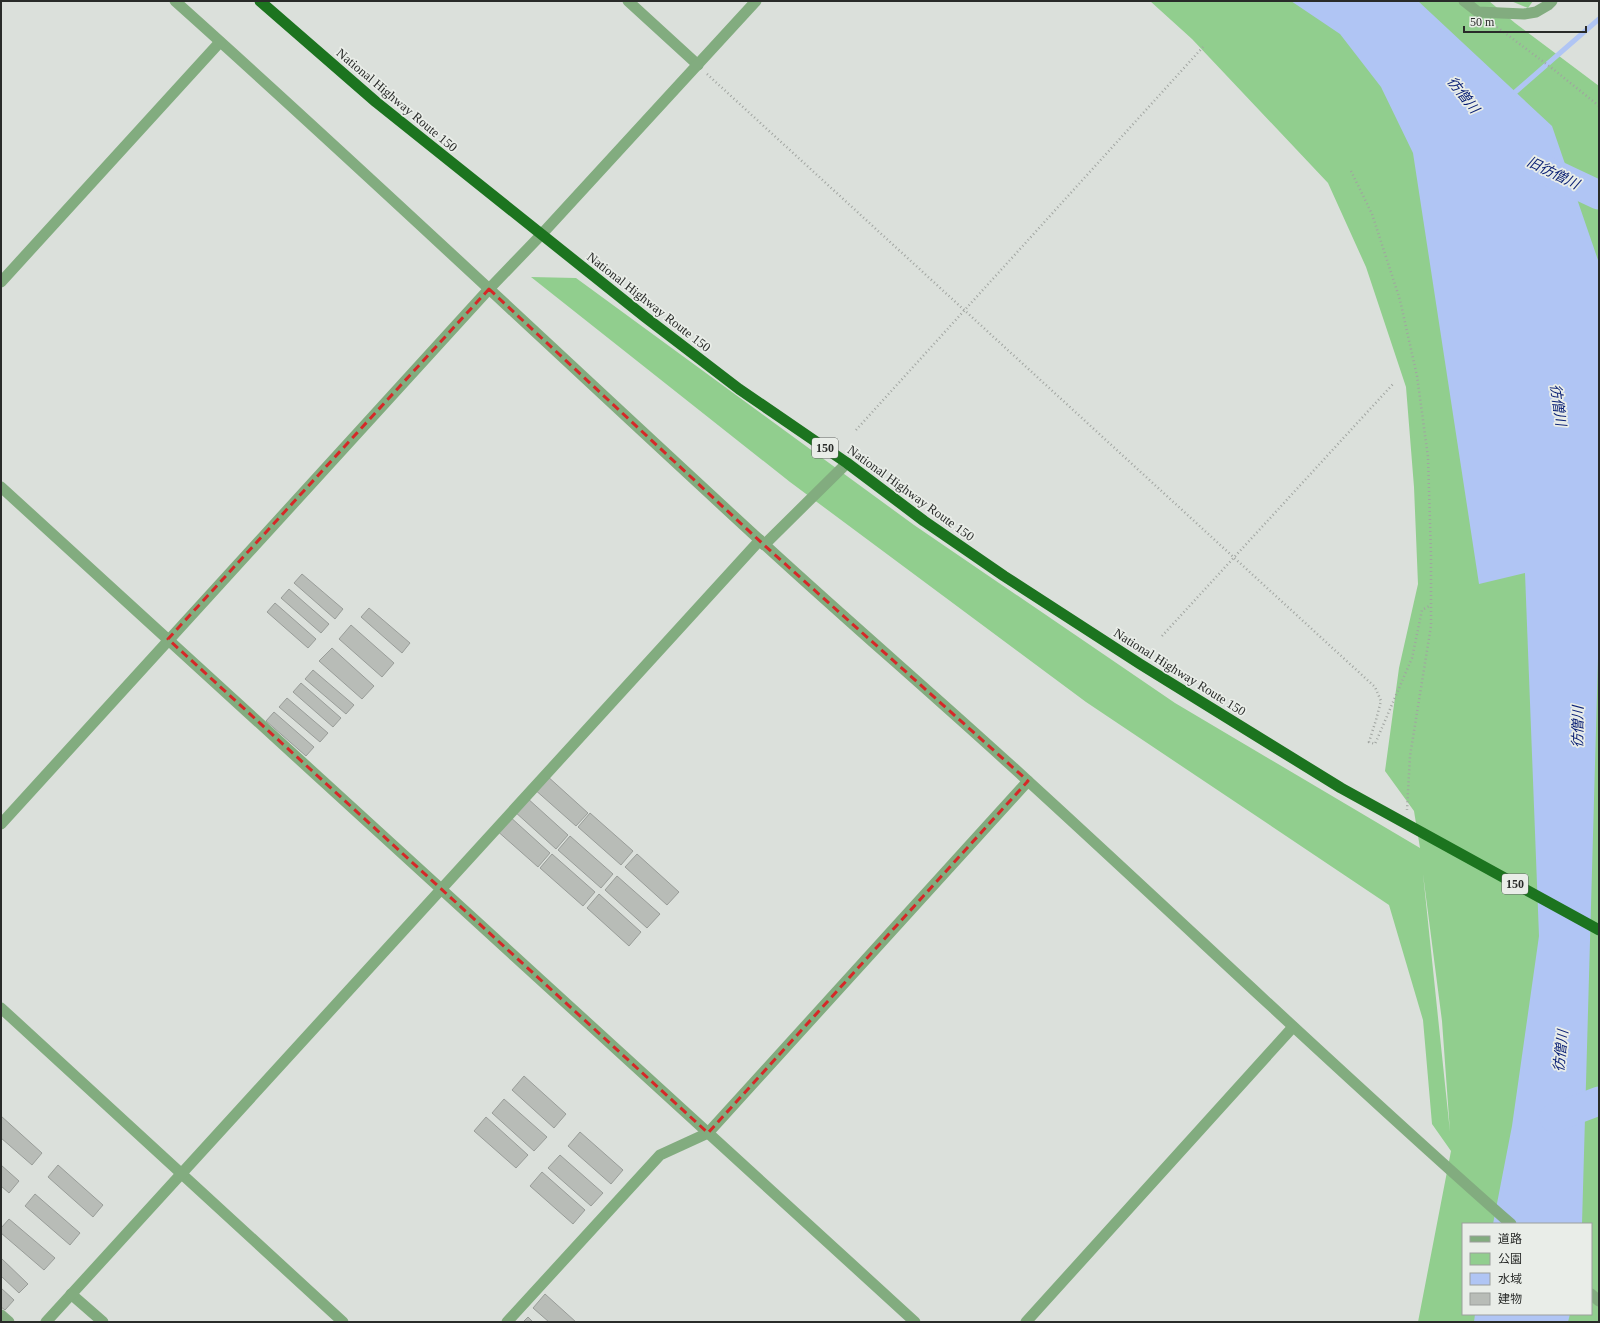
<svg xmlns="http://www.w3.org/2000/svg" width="1600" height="1323" viewBox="0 0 1600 1323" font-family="'Times New Roman','Noto Sans JP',serif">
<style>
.green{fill:#91ce8e;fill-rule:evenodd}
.water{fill:#b0c5f4}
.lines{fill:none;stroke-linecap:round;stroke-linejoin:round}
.stream{stroke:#b0c5f4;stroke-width:5}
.river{stroke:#b0c5f4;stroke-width:29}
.building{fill:#b8bcb7;stroke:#999d99}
.path{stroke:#a0a4a0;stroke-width:2.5;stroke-dasharray:1 3;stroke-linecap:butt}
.minor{stroke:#82ac7f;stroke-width:11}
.tertiary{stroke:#82ac7f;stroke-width:11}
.trunk{stroke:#1c741f;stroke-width:11}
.marked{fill:none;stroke:#d62828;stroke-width:3;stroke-dasharray:8 5;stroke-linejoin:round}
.labels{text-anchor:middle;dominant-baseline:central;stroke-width:3.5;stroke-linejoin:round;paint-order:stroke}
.shield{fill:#e9ede8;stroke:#636562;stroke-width:1}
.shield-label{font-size:12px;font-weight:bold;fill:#292b29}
.street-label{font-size:13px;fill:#292b29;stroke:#e9ede8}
.water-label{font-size:14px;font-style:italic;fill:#091f74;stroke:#e9ede8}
</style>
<rect width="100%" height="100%" fill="#dbe0db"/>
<g class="green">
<path d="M1150 1H1489L1515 23 1599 86V1322H1418L1451 1151 1432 1124 1423 1020 1389 905 1086 702 790 482 531 277 576 278 914 525 1175 703 1420 848 1414 811 1385 771 1399 668 1418 584 1414 487 1406 387 1366 267 1328 183 1192 39ZM1423 874 1442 1021 1450 1132ZM1463 1224H1591V1314H1463Z"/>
<polygon points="1511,1 1533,1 1528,8"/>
</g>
<g class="water">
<polygon points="1291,1 1418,1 1552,126 1599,263 1599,623 1582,1224 1493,1224 1512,1126 1539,936 1525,573 1479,584 1413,153 1381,87 1340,34"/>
<polygon points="1475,1314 1570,1314 1568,1322 1474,1322"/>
</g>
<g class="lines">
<polyline class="stream" points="1513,96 1513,94 1599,19"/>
<g class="river">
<polyline points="1535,165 1599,195"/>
<polyline points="1554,1118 1599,1101"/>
</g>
</g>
<g class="building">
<polygon points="302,574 343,609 335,619 294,583"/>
<polygon points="289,589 329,624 321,633 281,598"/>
<polygon points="275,603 316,639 308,648 267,612"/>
<polygon points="369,608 410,643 402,653 361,617"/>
<polygon points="351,625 394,663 382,677 339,639"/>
<polygon points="332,648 374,686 362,699 319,661"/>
<polygon points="313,670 354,705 346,714 305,679"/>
<polygon points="301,683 341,718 333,727 293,692"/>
<polygon points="287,698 328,733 320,742 279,707"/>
<polygon points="274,712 314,747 306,756 266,721"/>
<polygon points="546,775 588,813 576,826 533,788"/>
<polygon points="526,797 568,835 556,849 514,811"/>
<polygon points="590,813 633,851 621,865 578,827"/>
<polygon points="508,815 550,853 538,867 495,829"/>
<polygon points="570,836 613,874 601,888 558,850"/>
<polygon points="552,854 595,892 583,906 540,868"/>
<polygon points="637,854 679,892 667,905 625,867"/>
<polygon points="617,876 660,914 647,928 605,890"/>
<polygon points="599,894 641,932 629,946 587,908"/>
<polygon points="524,1076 566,1114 554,1128 512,1090"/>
<polygon points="504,1099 547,1137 534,1151 492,1113"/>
<polygon points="1,1116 42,1153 32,1165 1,1138"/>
<polygon points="486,1117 528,1155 516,1168 474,1131"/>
<polygon points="580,1132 623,1170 611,1184 568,1146"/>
<polygon points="560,1155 603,1193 591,1206 548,1168"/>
<polygon points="1,1165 19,1181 9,1193 1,1186"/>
<polygon points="58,1165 103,1205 93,1217 48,1177"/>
<polygon points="542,1172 585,1210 573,1224 530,1186"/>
<polygon points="35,1194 80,1233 70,1245 25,1206"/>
<polygon points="9,1219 55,1258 44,1270 1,1233 1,1228"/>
<polygon points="1,1258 28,1284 19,1293 1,1276"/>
<polygon points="1,1288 14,1300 5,1310 1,1307"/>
<polygon points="545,1294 576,1322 549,1322 533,1308"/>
<polygon points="528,1317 533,1322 523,1322"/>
</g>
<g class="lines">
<g class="path">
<polyline points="1497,27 1553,69 1599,106"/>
<polyline points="707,74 1375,687 1381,701 1376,720 1369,742 1375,744 1412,658 1422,610 1431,605"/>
<polyline points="1351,171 1372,214 1400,300 1417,376 1428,457 1431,555 1431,626 1410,756 1407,810"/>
<polyline points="856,430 1203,47"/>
<polyline points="1162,636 1393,384"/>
</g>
<g class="minor">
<path d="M175 1C374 179 567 363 764 544 851 624 941 701 1028 781 1189 928 1347 1080 1511 1224"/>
<polyline points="628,1 698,65"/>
<polyline points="1464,1 1478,12 1524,14 1536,12 1548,5 1552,1"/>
<polyline points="1,282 220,42"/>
<polyline points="1,487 915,1322"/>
<polyline points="1,1008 343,1322"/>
<polyline points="71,1294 103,1322"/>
<polyline points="1591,1294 1599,1301"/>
<polyline points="1,1315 9,1322"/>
<polyline points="46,1322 760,540"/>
<polyline points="507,1322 660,1155 708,1133 1028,781"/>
<polyline points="1026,1322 1293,1027"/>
</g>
<g class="tertiary">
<polyline points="764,545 847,463"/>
<polyline points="1,824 489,289 541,235 756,1"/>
</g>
<polyline class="trunk" points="260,1 376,102 645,317 739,389 847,463 924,521 1004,576 1140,664 1341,788 1599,930"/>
</g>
<path class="marked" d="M489 289 764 545 1028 781 708 1133 168 639Z"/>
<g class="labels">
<g class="shield">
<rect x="812" y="438" width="26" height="20" rx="3"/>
<rect x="1502" y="874" width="26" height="20" rx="3"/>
</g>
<g class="shield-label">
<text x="825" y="448">150</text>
<text x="1515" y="884">150</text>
</g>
<g class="street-label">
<text transform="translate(397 100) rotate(40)">National Highway Route 150</text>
<text transform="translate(649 302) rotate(38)">National Highway Route 150</text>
<text transform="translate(911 493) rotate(36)">National Highway Route 150</text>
<text transform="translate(1180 672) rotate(32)">National Highway Route 150</text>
</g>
<g class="water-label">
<text transform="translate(1463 95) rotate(52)">彷僧川</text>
<text transform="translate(1553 173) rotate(26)">旧彷僧川</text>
<text transform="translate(1558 405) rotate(82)">彷僧川</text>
<text transform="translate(1578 727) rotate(-89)">彷僧川</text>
<text transform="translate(1561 1051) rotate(-84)">彷僧川</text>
</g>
</g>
<rect width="1600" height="1323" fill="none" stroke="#292b29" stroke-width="4"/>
<rect x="1462" y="1223" width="130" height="92" fill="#e9ede8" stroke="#9c9f9c"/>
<rect x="1470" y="1236" width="20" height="6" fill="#82ac7f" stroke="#9c9f9c"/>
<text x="1498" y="1243" font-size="12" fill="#292b29">道路</text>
<rect x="1470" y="1253" width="20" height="12" fill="#91ce8e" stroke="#9c9f9c"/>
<text x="1498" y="1263" font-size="12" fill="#292b29">公園</text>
<rect x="1470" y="1273" width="20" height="12" fill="#b0c5f4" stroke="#9c9f9c"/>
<text x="1498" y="1283" font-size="12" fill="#292b29">水域</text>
<rect x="1470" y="1293" width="20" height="12" fill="#b8bcb7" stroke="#9c9f9c"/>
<text x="1498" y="1303" font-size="12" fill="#292b29">建物</text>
<path d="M1464 26v6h122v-6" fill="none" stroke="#292b29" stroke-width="2"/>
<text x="1470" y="26" font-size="12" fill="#292b29" stroke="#e9ede8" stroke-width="3" paint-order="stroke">50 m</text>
</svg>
